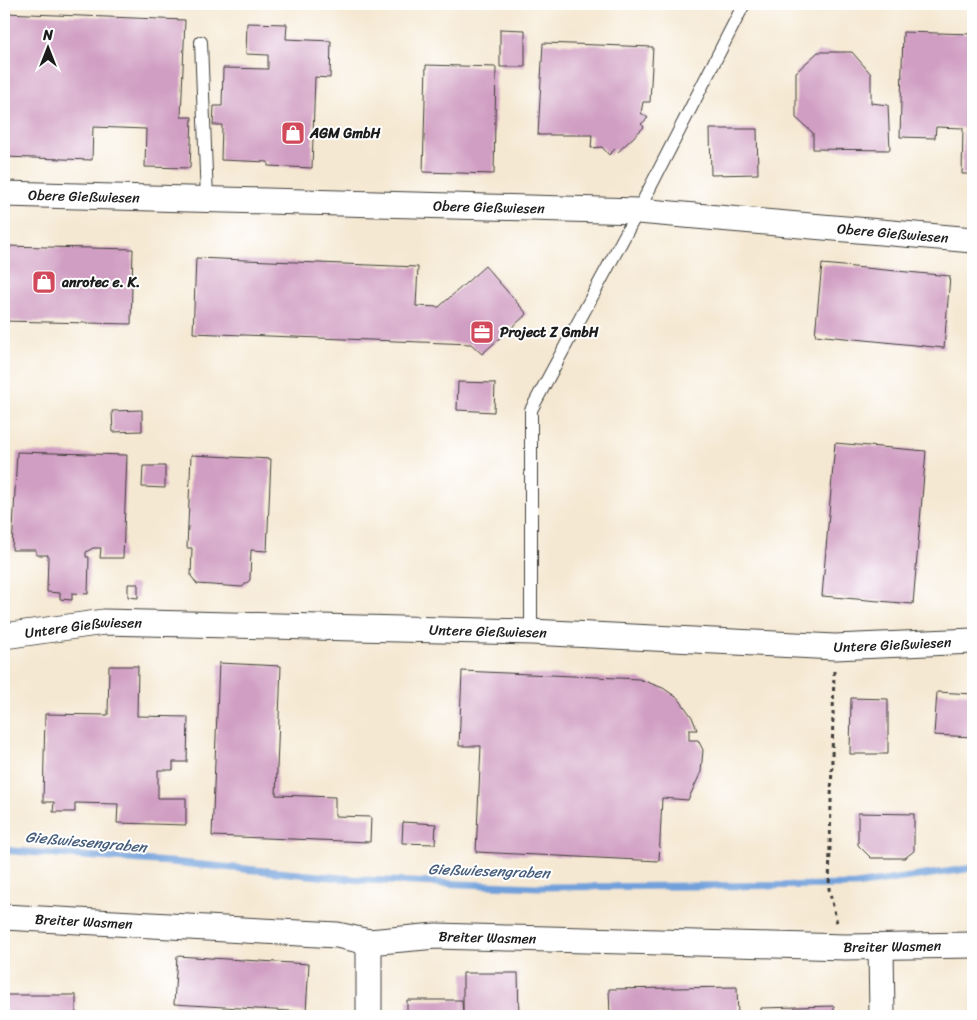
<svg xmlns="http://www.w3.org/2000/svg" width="977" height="1020" viewBox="0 0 977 1020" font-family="Sriracha,sans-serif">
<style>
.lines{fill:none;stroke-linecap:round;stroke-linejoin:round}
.stream{stroke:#71a0da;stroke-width:7}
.building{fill:#d09ec2}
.service-casing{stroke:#3d3b37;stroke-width:14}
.minor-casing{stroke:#3d3b37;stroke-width:27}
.path{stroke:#3d3b37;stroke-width:3;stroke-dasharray:4 4;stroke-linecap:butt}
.service{stroke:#fff;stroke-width:12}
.minor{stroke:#fff;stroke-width:25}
.labels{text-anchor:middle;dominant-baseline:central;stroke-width:4;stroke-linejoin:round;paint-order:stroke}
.poi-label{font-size:14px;font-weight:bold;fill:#1c1c1c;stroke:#fff;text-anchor:start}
.street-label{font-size:14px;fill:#1c1c1c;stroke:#fff}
.water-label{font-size:15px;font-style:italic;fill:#465e7b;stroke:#fff}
</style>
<rect width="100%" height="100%" fill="#fff"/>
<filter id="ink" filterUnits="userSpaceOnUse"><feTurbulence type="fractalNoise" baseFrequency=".02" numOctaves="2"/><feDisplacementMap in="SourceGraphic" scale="10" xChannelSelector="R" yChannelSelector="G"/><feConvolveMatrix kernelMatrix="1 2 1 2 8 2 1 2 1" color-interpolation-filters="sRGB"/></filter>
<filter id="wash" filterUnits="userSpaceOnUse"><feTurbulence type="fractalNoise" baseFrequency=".0096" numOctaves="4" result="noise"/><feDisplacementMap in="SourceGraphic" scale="20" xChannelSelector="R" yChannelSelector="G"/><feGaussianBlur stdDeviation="1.12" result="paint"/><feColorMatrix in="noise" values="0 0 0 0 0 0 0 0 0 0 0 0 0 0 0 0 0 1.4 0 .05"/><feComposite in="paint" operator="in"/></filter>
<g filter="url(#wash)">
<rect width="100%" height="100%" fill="#f5e8d2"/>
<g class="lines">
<polyline class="stream" points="4,849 12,851 170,862 362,880 538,887 855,885 973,868"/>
</g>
<g id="blocks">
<g class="building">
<polygon points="4,13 185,20 181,117 192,117 190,168 145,167 146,129 93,127 92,160 4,157"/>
<polygon points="247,23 287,24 286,39 331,41 330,78 315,77 312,168 268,166 268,162 221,160 222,125 213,125 214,106 222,106 223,68 268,69 268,55 246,54"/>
<polygon points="500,29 525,30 525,67 500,67"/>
<polygon points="903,32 973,34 973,174 962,174 963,128 936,127 935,138 900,137"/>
<polygon points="543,43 653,47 650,102 643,102 641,113 648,118 641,124 644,127 618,152 615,149 609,155 602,147 591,148 592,135 538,135"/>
<polygon points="818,52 852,52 871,74 871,103 888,105 890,150 813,149 813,133 796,118 796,72"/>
<polygon points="426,65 496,67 494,174 423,172"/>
<polygon points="710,129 757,129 758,174 711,175"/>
<polygon points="4,246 133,249 131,324 4,321"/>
<polygon points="196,258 418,267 416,306 439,307 485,266 527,314 482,354 471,344 193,333"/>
<polygon points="822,264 950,276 944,348 815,335"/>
<polygon points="458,382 495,383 494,412 457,410"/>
<polygon points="142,410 142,431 113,432 112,411"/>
<polygon points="835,443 926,451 913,604 822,596"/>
<polygon points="17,452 127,455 123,558 100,558 101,548 93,548 86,552 86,557 89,557 88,594 72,593 72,600 60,599 60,593 47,592 48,555 36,555 36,550 12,550"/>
<polygon points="191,455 271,459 267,551 251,550 250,580 242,587 197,584 191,576 192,548 187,548"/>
<polygon points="143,466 165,466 165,488 142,487"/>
<polygon points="128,584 138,584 138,598 128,597"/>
<polygon points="219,663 281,666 276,795 335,797 335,816 371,817 370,842 212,836"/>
<polygon points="109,666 138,666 137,716 188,717 187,762 173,762 173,770 158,770 158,798 186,798 186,825 117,823 118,804 75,803 75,812 53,812 54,802 43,802 45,714 108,715"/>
<polygon points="462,671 639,679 663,688 679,699 692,717 697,730 689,730 689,740 698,740 703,750 701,772 688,800 662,798 659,861 476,852 481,746 459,746"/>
<polygon points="937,692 973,694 973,737 934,735"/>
<polygon points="851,698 888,699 888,754 850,754"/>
<polygon points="858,813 914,814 914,851 905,858 871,858 858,845"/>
<polygon points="403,822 436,824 435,844 402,843"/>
<polygon points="177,956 309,964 306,1012 174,1004"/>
<polygon points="463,973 518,973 519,1016 463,1016"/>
<polygon points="737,987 738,1016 610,1016 609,989"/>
<rect x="4" y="995" width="72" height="21"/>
<polygon points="407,1000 462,1000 463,1016 407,1016"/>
<polygon points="834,1006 834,1016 761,1016 761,1008"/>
</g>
</g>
</g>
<g filter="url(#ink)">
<use href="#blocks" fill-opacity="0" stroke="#3d3b37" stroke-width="1"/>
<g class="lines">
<g class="service-casing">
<g id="service">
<polyline points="201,42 207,199"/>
<polyline points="531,632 531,410 638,211 744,4"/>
</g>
</g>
<g class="minor-casing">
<g id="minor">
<path id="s1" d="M4 194 638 211 973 240"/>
<path id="s2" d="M4 636 104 622 531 632 835 647 973 641"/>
<path id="s3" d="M4 917 337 935 369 942 436 936 845 947 973 945"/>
<polyline points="881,947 882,1016"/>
<polyline points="369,1016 369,942"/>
</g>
</g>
<polyline class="path" points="834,671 829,889 837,923"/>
<use href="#service" class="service"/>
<use href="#minor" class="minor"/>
</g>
</g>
<defs>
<g id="shop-square" transform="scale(1.25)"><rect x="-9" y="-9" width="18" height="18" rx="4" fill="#d1495b" stroke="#fff"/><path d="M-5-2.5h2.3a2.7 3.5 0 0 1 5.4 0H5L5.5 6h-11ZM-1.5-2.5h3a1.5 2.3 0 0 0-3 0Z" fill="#fff"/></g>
<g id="office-square" transform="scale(1.25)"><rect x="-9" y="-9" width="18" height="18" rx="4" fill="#d1495b" stroke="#fff"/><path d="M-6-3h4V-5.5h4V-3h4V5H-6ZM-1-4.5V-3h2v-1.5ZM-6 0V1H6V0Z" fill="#fff"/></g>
</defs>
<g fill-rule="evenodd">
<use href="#shop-square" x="293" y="133"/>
<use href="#shop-square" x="44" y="282"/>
<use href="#office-square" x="482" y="332"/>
</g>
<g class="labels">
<g class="poi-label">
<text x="310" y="133">AGM GmbH</text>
<text x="62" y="282">anrotec e. K.</text>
<text x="500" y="332">Project Z GmbH</text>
</g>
<g class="street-label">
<text stroke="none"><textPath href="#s1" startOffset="80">Obere Gießwiesen</textPath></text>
<text stroke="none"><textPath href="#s1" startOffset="485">Obere Gießwiesen</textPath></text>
<text stroke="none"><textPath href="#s1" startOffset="890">Obere Gießwiesen</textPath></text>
<text stroke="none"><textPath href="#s2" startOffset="80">Untere Gießwiesen</textPath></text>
<text stroke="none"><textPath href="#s2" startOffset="485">Untere Gießwiesen</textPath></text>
<text stroke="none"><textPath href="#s2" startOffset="890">Untere Gießwiesen</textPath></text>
<text stroke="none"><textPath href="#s3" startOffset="80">Breiter Wasmen</textPath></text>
<text stroke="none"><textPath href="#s3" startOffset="485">Breiter Wasmen</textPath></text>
<text stroke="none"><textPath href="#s3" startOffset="890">Breiter Wasmen</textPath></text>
</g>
<g class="water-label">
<text transform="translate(86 842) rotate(5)">Gießwiesengraben</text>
<text transform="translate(489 871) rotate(2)">Gießwiesengraben</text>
</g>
</g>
<rect width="977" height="1020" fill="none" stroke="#fff" stroke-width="20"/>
<g transform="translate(48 48)" stroke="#ffffff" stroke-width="4" paint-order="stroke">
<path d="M0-4L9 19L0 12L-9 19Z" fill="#1c1c1c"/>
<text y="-8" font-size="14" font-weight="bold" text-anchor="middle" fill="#1c1c1c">N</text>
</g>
</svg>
